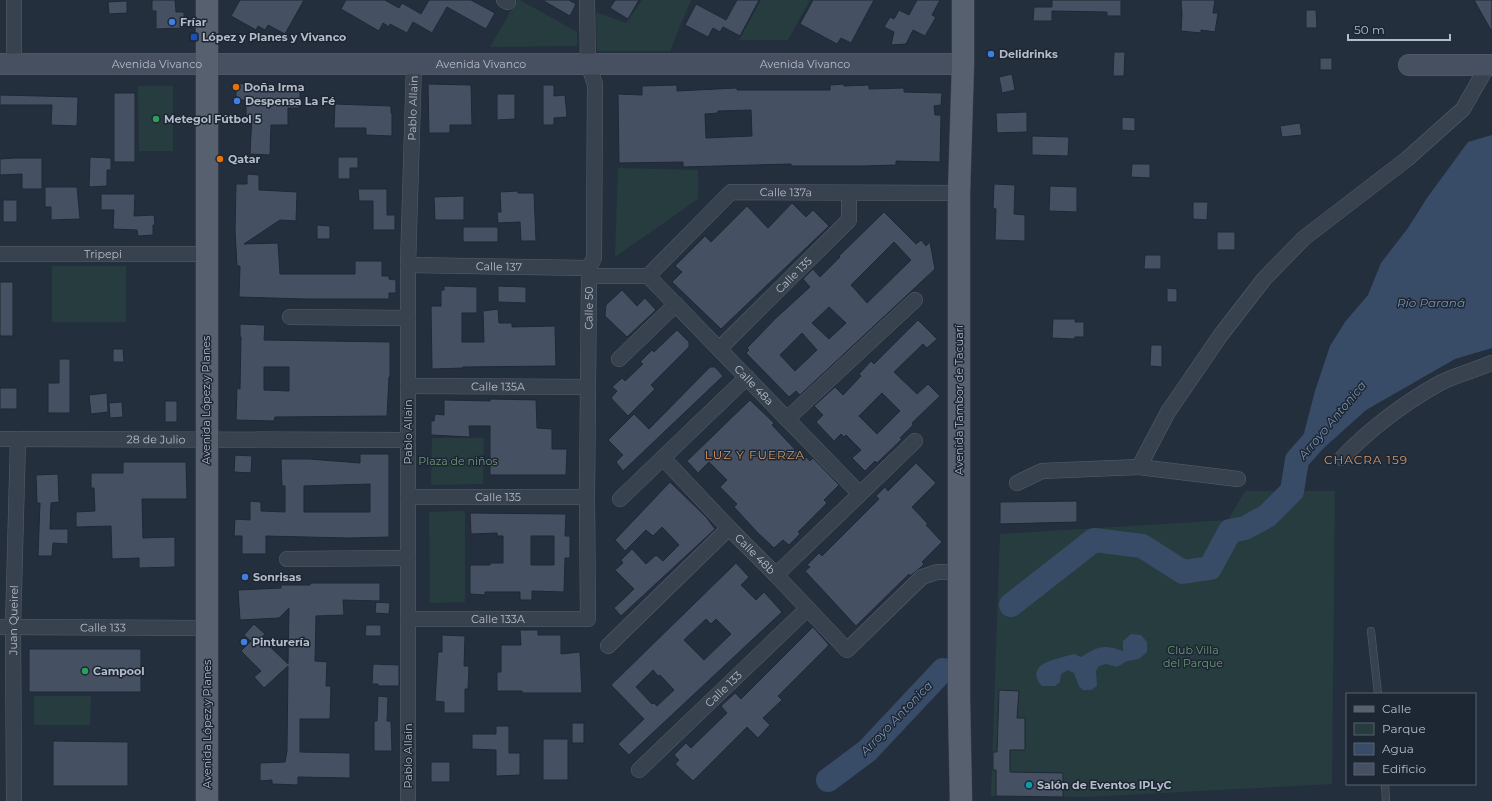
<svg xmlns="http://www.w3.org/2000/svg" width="1492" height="801" viewBox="0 0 1492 801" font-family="Montserrat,sans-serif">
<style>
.green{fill:#263c3f}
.water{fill:#394c67}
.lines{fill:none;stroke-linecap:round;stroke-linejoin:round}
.river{stroke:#394c67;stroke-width:24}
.building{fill:#455162;stroke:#1f2835;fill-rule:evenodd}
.lane-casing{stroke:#565f6c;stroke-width:8}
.street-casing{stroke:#565f6c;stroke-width:16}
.secondary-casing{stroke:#565f6c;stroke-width:22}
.primary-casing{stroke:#414a57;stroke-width:23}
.lane{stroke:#38414e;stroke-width:7}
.street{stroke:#38414e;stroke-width:15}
.secondary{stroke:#465061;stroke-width:21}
.primary{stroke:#56606e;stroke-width:22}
.shop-dot{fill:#3f7fe0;stroke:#1d2633;stroke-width:1.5}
.transit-dot{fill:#1a4fb4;stroke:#1d2633;stroke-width:1.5}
.food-dot{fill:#e8710a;stroke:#1d2633;stroke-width:1.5}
.leisure-dot{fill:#2e9e5b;stroke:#1d2633;stroke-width:1.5}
.culture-dot{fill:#0f9aa8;stroke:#1d2633;stroke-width:1.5}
.labels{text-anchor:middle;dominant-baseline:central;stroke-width:3;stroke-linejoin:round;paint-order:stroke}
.poi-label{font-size:11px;font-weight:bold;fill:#b4bcc9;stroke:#1d2633;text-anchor:start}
.street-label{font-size:11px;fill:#b4bcc9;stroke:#1d2633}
.park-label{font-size:11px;fill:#6b9a76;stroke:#1d2633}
.water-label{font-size:12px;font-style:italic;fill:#7c92b1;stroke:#1d2633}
.neighbourhood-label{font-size:12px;letter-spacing:1px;fill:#d59563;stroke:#1d2633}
</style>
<rect width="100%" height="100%" fill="#242f3e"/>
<g class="green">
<polygon points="517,0 520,0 577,32 577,46 490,47"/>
<polygon points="642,0 691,0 670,51 597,51 596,12 626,23"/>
<polygon points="761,0 810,0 788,40 739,40"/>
<polygon points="138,86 173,86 173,151 139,151"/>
<polygon points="618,168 698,170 698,199 615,257"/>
<rect x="52" y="266" width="74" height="56"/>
<polygon points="432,438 484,438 483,484 431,485"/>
<polygon points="1245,491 1335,491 1332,784 1086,797 991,796 1000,534 1228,520"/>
<polygon points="465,511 465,602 430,603 429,512"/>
<polygon points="34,696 91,696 90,725 34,725"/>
</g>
<g class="water">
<polygon points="1492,135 1492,348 1455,359 1366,410 1316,455 1297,460 1315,391 1330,346 1345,322 1368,295 1381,263 1408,228 1427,198 1468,142"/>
<path d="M1131 634 1141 635 1147 642V652L1139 659 1127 661 1117 667 1106 664 1099 666 1096 671 1097 686 1091 690H1083L1079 686 1074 673 1068 670 1061 674 1060 682 1055 686H1042C1023 663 1058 659 1074 654L1081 657C1099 646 1102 644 1123 651V641Z"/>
</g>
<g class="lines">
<g class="river">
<polyline points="1011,605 1094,540 1142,546 1183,572 1210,568 1230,531 1245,528 1267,516 1292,491 1297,460 1319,435"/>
<polyline points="828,780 867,751 943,670"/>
</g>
</g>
<g class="building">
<polygon points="152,0 175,0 176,12 184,12 184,28 156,29 156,11 152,11"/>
<polygon points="240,0 304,0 285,34 268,25 265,30 258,26 256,30 231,16"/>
<polygon points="346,0 385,0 399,8 402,3 421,14 429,0 471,0 495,13 486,29 447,7 432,33 413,22 407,33 390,24 389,27 383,23 379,31 341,9"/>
<polygon points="542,0 569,0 576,4 570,16"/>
<polygon points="615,0 639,0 628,19 610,8"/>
<polygon points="737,0 759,0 740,36 723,27 720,32 713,28 708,37 685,25 696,4 726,20"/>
<polygon points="813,0 874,0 851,43 841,38 837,44 800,24"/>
<polygon points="917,0 940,0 932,15 936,17 925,36 913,30 906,44 891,45 894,32 884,27 890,17 894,19 899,10 909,15"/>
<polygon points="1052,0 1121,0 1121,16 1107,16 1107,12 1052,11 1052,21 1033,21 1034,7 1052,7"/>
<polygon points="1181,0 1215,0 1213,13 1218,13 1215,32 1201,30 1201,33 1181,31 1182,14"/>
<polygon points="1474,0 1492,0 1492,32"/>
<polygon points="127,1 127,13 109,14 108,2"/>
<polygon points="1306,10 1316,10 1317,28 1306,28"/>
<polygon points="1114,52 1125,52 1124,76 1113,76"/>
<rect x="1320" y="58" width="12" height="12"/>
<polygon points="1012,74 1015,90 1002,93 999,77"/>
<polygon points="259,83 259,91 280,91 280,84 300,84 300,108 288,108 288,125 271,125 270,155 250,154 252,116 246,116 246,100 236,100 236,84"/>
<polygon points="428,84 471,85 472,125 450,125 450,133 429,133"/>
<path d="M844 84V86L869 85V89L904 88V92L942 93 941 105 934 106 935 115H941L940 162 896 161V165L864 166H791V164L683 167V162L619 163 618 94 642 95V86L677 85V91L737 88V90H830V85ZM751 110 752 136 706 138 705 114 718 113V111Z"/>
<polygon points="543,85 554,85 554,96 565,95 567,117 554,118 554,125 543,125"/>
<rect x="114" y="93" width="21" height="69"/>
<polygon points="497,94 515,94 515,119 497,120"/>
<polygon points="0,95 78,97 77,126 51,125 52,105 0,105"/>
<polygon points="335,104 391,106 391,113 392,113 392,136 366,135 366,128 334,128"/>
<polygon points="1027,112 1027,132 997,133 996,113"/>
<polygon points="1122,117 1135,118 1135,131 1122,130"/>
<polygon points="1300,123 1302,135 1282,137 1280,126"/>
<polygon points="1032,136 1069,137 1068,156 1032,155"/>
<polygon points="90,157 111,158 111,170 107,170 107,186 89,187"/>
<polygon points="338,157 358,157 358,168 350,168 350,179 338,179"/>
<polygon points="15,158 42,158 42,189 22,189 22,174 0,175 0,159"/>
<polygon points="1132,164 1150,164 1150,178 1131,177"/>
<polygon points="247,174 259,175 259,190 297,192 296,221 280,220 244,244 278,243 280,274 355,274 355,261 382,261 382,276 389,276 389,279 396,280 396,293 389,293 389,299 305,299 239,297 240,266 237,266 235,231 236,184 247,184"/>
<polygon points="994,184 1015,185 1014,214 1025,215 1025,241 995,240 996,209 993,208"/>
<polygon points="1050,186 1077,187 1077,212 1049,211"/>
<polygon points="45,187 77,187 80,219 51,220 51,207 45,207"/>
<polygon points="358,189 387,189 387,215 395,215 395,230 373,230 373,201 359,201"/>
<polygon points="518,191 518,193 534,193 536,241 521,241 520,222 498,223 497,212 501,212 500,192"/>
<polygon points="101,194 135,194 134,216 154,215 155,225 153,225 153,235 138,236 137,230 113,229 114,210 101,210"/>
<polygon points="464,196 464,220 435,220 434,197"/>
<rect x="3" y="200" width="14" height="22"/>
<polygon points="1193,202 1208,202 1207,220 1193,219"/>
<polygon points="792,203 806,217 813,210 829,226 721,329 672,282 682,272 675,266 705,236 711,242 747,206 768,228"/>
<path d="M884 212 916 244 921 240 926 246 930 242 935 269 800 395 796 391 789 397 746 353 749 350 747 348 776 318 810 287 803 279 813 269 820 277 840 257 839 256ZM894 242 911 260 867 303 851 285ZM829 307 846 323 829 339 812 323ZM802 333 817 350 795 371 780 355Z"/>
<polygon points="317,225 330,226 330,239 317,239"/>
<rect x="463" y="227" width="35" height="15"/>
<rect x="1217" y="232" width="18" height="18"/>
<polygon points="1145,255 1161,255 1161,269 1144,269"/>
<rect x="0" y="282" width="13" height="54"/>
<polygon points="444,286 477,287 477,313 462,313 462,342 484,342 483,311 498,309 499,323 512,323 512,327 555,326 556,366 463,367 463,368 432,369 431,306 441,306 441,290 444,290"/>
<polygon points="498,286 526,287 526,303 498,302"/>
<polygon points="1167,288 1177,289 1177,302 1167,302"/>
<polygon points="622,290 637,306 645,298 656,310 627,337 605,316 606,305"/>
<polygon points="1053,319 1075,319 1075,322 1084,322 1084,337 1075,337 1074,339 1052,338"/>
<path d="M918 320 937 339 927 348 923 344 894 372 917 394 928 384 940 396 912 423 913 425 900 438 902 439 877 463 875 461 865 471 852 458 861 450 846 435 844 437 841 434 834 441 816 422 823 415 814 406 835 387 843 395 861 376 859 374 871 361 874 364ZM882 393 900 411 877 434 859 416Z"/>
<path d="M240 324 265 325 264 340 390 342V377H389L387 416 275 417 274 421 236 420 237 388 240 389 241 337H240ZM264 367H289V391L264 390Z"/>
<polygon points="677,330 689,342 689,347 651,385 655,389 628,416 611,398 617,391 612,387 622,378 625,381 643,364 640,362 652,350 654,352"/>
<polygon points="1151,345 1162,345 1162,367 1150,366"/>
<polygon points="113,349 123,349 124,362 113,362"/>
<polygon points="59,359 70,359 70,413 48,413 48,383 59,383"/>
<polygon points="710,367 715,367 723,376 623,471 616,462 623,455 608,440 634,414 649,429"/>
<rect x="0" y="388" width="17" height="21"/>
<polygon points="107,393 108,412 91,414 89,395"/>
<polygon points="490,399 536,400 537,428 552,429 552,449 567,449 566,475 490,475 490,426 469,426 470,437 431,435 431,421 434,421 435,414 444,415 444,400 490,401"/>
<polygon points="750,400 774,423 772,425 804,459 806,457 810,461 813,458 839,485 824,500 827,503 798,532 800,534 789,545 783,540 774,548 757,532 734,507 737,504 720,487 727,480 709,462 698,473 687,461"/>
<rect x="165" y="401" width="12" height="21"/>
<polygon points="122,402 123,417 110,418 109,403"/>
<path d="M360 454H389V537L349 538 266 536V554H242V536H234L235 519 250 520V501L261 502V511L285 512V486H282L281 459H309L360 463ZM370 484V512H304V486Z"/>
<polygon points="235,455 252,456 251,473 234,472"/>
<polygon points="123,462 186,462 187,499 142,499 143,538 175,537 175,567 139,568 139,558 112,559 111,526 76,527 76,512 95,511 94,488 91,488 91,473 123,473"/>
<polygon points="916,463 936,483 912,507 928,524 926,525 942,542 922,562 924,564 920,568 910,576 909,574 856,626 805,571 810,567 807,565 819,553 822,556 879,499 876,496 885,487 888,491"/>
<polygon points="58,474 59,502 51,503 50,529 68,529 68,544 53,543 52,556 38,556 40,503 37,503 36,475"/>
<polygon points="670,482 706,517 715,529 621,616 614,608 634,589 615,570 623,563 621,560 632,549 646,564 656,555 663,561 679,545 662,527 653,536 646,530 625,551 615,540"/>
<polygon points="1077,501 1077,522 1000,524 1000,502"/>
<path d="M470 513 566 514 565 536H570V558H565L564 592 532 591V600H520V592H485V595L470 594V565H490V563H503V536H497V533L471 534ZM531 536H554V565H531Z"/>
<path d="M736 563 749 577 741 585 756 600 764 592 782 612 629 755 618 744 644 719 611 685ZM706 619 711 624 716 619 731 634 704 660 684 640ZM653 670 658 676 660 675 674 690 657 706 654 703 652 704 636 687Z"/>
<polygon points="310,583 380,583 380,601 343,600 344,615 316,616 315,661 327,662 326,686 331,686 330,719 300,719 300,752 350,753 350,778 298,777 298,785 272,784 272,780 260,781 260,763 285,762 287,751 288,666 264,688 254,677 261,671 241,651 251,641 244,635 254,624 265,634 261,638 288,664 289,608 279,618 240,620 238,590 281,588 281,585 310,585"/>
<polygon points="376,602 390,603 389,614 375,613"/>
<polygon points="366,625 381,625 381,636 365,636"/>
<polygon points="813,627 829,645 778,696 782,700 763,718 770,725 758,738 747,727 693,781 675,764 679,760 674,755 686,743 691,748 727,713 721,706 735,693 741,699"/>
<polygon points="520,630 538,630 538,635 561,635 561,654 580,652 582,693 522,693 522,691 497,691 497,672 501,672 501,645 521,645"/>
<polygon points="442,635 465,636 464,666 469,666 468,689 465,689 465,713 444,713 444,702 435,701 438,652 442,652"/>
<rect x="29" y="649" width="112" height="43"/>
<polygon points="373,664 399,665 399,686 378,686 378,684 372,684"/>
<polygon points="999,690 1019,691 1017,718 1025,718 1025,750 1010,750 1010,772 1063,773 1063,797 996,796 996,770 993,770 993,752 997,752"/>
<polygon points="378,696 388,697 387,721 391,721 392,751 374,751 374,721 377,721"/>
<rect x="572" y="723" width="12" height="20"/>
<polygon points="496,726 509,726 509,753 520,753 520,775 496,776 496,750 472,749 472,734 496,734"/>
<rect x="543" y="739" width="25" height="41"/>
<polygon points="53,741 128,742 128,786 53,786"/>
<rect x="431" y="762" width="19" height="20"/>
</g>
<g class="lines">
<g class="lane-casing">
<g id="lane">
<polyline points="1371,631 1378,694"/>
<polyline points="1385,784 1386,801"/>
</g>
</g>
<g class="street-casing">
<g id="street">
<polyline points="14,0 14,64"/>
<polyline points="504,0 508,2"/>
<path id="s1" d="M0 254H206"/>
<path id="s2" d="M408 265 589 268"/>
<polyline points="589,276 648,276"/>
<path id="s3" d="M648 276 731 192 959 193"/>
<path id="s4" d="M648 276 860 494"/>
<polyline points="290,317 408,318"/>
<path id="s5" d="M719 349 849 220V193"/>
<polyline points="619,359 676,304"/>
<path id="s6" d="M408 386 588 387"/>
<polyline points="787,419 915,300"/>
<path id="s7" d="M0 439 408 440"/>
<path id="s8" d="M663 458 729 528 776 575 847 650 922 577 937 572H959"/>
<path d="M1342 458C1371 428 1404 403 1440 383 1456 375 1475 370 1492 363"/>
<polyline points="1139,467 1238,479"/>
<polyline points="1017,483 1042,471 1139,467 1168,412 1220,336 1264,279 1304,238 1407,159 1463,109 1488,65"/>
<path id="s9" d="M408 497H587"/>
<polyline points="620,499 747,377"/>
<polyline points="287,559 408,558"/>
<polyline points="776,575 915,441"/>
<path id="s10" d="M408 619H588L587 497 589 276V268L594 258 595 84 588 64 587 0"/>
<path id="s11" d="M0 627 206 628"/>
<polyline points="608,646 729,528"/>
<path id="s12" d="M639 770 807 609"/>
<path id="s13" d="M14 801 13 627 18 439"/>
<path id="s14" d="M408 801V265L414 64"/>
</g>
</g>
<g class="secondary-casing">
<g id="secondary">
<path id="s15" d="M0 64H963"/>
<polyline points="1409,65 1492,65"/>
</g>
</g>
<g class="primary-casing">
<g id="primary">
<polyline points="207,801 207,0"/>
<polyline points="961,801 959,700 959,193 963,64 963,0"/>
</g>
</g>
<use href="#lane" class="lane"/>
<use href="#street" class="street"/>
<use href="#secondary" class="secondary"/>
<use href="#primary" class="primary"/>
</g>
<g class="shop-dot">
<circle cx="172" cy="22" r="4"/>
<circle cx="991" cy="54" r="4"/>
<circle cx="237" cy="101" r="4"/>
<circle cx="245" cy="577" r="4"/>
<circle cx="244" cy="642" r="4"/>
</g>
<rect class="transit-dot" x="190" y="33" width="8" height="8" rx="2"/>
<g class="food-dot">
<circle cx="236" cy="87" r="4"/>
<circle cx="220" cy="159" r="4"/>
</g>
<g class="leisure-dot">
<circle cx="156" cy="119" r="4"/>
<circle cx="85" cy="671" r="4"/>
</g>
<circle class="culture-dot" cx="1029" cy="785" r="4"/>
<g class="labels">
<g class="poi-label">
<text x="180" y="22">Fríar</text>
<text x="202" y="37">López y Planes y Vivanco</text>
<text x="999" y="54">Delidrinks</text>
<text x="244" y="87">Doña Irma</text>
<text x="245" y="101">Despensa La Fé</text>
<text x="164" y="119">Metegol Fútbol 5</text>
<text x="228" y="159">Qatar</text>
<text x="253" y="577">Sonrisas</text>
<text x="252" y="642">Pinturería</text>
<text x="93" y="671">Campool</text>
<text x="1037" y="785">Salón de Eventos IPLyC</text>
</g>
<g class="street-label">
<text stroke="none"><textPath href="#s15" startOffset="157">Avenida Vivanco</textPath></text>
<text stroke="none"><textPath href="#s15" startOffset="481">Avenida Vivanco</textPath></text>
<text stroke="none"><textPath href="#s15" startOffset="805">Avenida Vivanco</textPath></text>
<text stroke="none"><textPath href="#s14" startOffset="693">Pablo Allain</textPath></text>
<text stroke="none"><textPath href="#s3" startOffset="173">Calle 137a</textPath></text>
<text stroke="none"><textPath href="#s1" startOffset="103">Tripepi</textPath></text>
<text stroke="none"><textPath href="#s2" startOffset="91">Calle 137</textPath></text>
<text stroke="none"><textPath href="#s5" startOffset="105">Calle 135</textPath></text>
<text stroke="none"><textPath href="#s10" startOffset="491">Calle 50</textPath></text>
<text stroke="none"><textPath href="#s4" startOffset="152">Calle 48a</textPath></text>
<text stroke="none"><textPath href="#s6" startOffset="90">Calle 135A</textPath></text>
<text transform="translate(206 400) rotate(-90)">Avenida López y Planes</text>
<text transform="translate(959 400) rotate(-90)">Avenida Tambor de Tacuarí</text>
<text transform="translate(408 432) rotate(-90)">Pablo Allain</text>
<text stroke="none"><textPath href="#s7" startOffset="156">28 de Julio</textPath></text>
<text stroke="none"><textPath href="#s9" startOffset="90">Calle 135</textPath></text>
<text stroke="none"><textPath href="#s8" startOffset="133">Calle 48b</textPath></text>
<text stroke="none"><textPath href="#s10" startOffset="90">Calle 133A</textPath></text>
<text stroke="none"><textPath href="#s13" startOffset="181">Juan Queirel</textPath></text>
<text stroke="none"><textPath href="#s11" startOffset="103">Calle 133</textPath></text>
<text stroke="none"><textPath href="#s12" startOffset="117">Calle 133</textPath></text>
<text transform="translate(207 724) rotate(-90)">Avenida López y Planes</text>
<text transform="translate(408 756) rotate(-90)">Pablo Allain</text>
</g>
<g class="park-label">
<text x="458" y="461">Plaza de niños</text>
<text x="1193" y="650">Club Villa<tspan x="1193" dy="13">del Parque</tspan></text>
</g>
<g class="water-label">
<text x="1431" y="302">Río Paraná</text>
<text transform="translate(1332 420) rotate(-50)">Arroyo Antonica</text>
<text transform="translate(896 718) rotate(-46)">Arroyo Antonica</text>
</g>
<g class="neighbourhood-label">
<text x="755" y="454">LUZ Y FUERZA</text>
<text x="1366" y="459">CHACRA 159</text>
</g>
</g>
<rect x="1346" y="693" width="130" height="92" fill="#1d2633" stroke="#59626f"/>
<rect x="1354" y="706" width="20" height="6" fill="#56606e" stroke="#59626f"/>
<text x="1382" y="713" font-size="12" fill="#b4bcc9">Calle</text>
<rect x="1354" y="723" width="20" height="12" fill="#263c3f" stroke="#59626f"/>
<text x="1382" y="733" font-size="12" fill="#b4bcc9">Parque</text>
<rect x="1354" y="743" width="20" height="12" fill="#394c67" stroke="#59626f"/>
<text x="1382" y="753" font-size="12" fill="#b4bcc9">Agua</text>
<rect x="1354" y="763" width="20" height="12" fill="#455162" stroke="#59626f"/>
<text x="1382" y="773" font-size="12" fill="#b4bcc9">Edificio</text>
<path d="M1348 34v6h102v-6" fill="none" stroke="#b4bcc9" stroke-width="2"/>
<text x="1354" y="34" font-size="12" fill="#b4bcc9" stroke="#1d2633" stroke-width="3" paint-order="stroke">50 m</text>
</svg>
